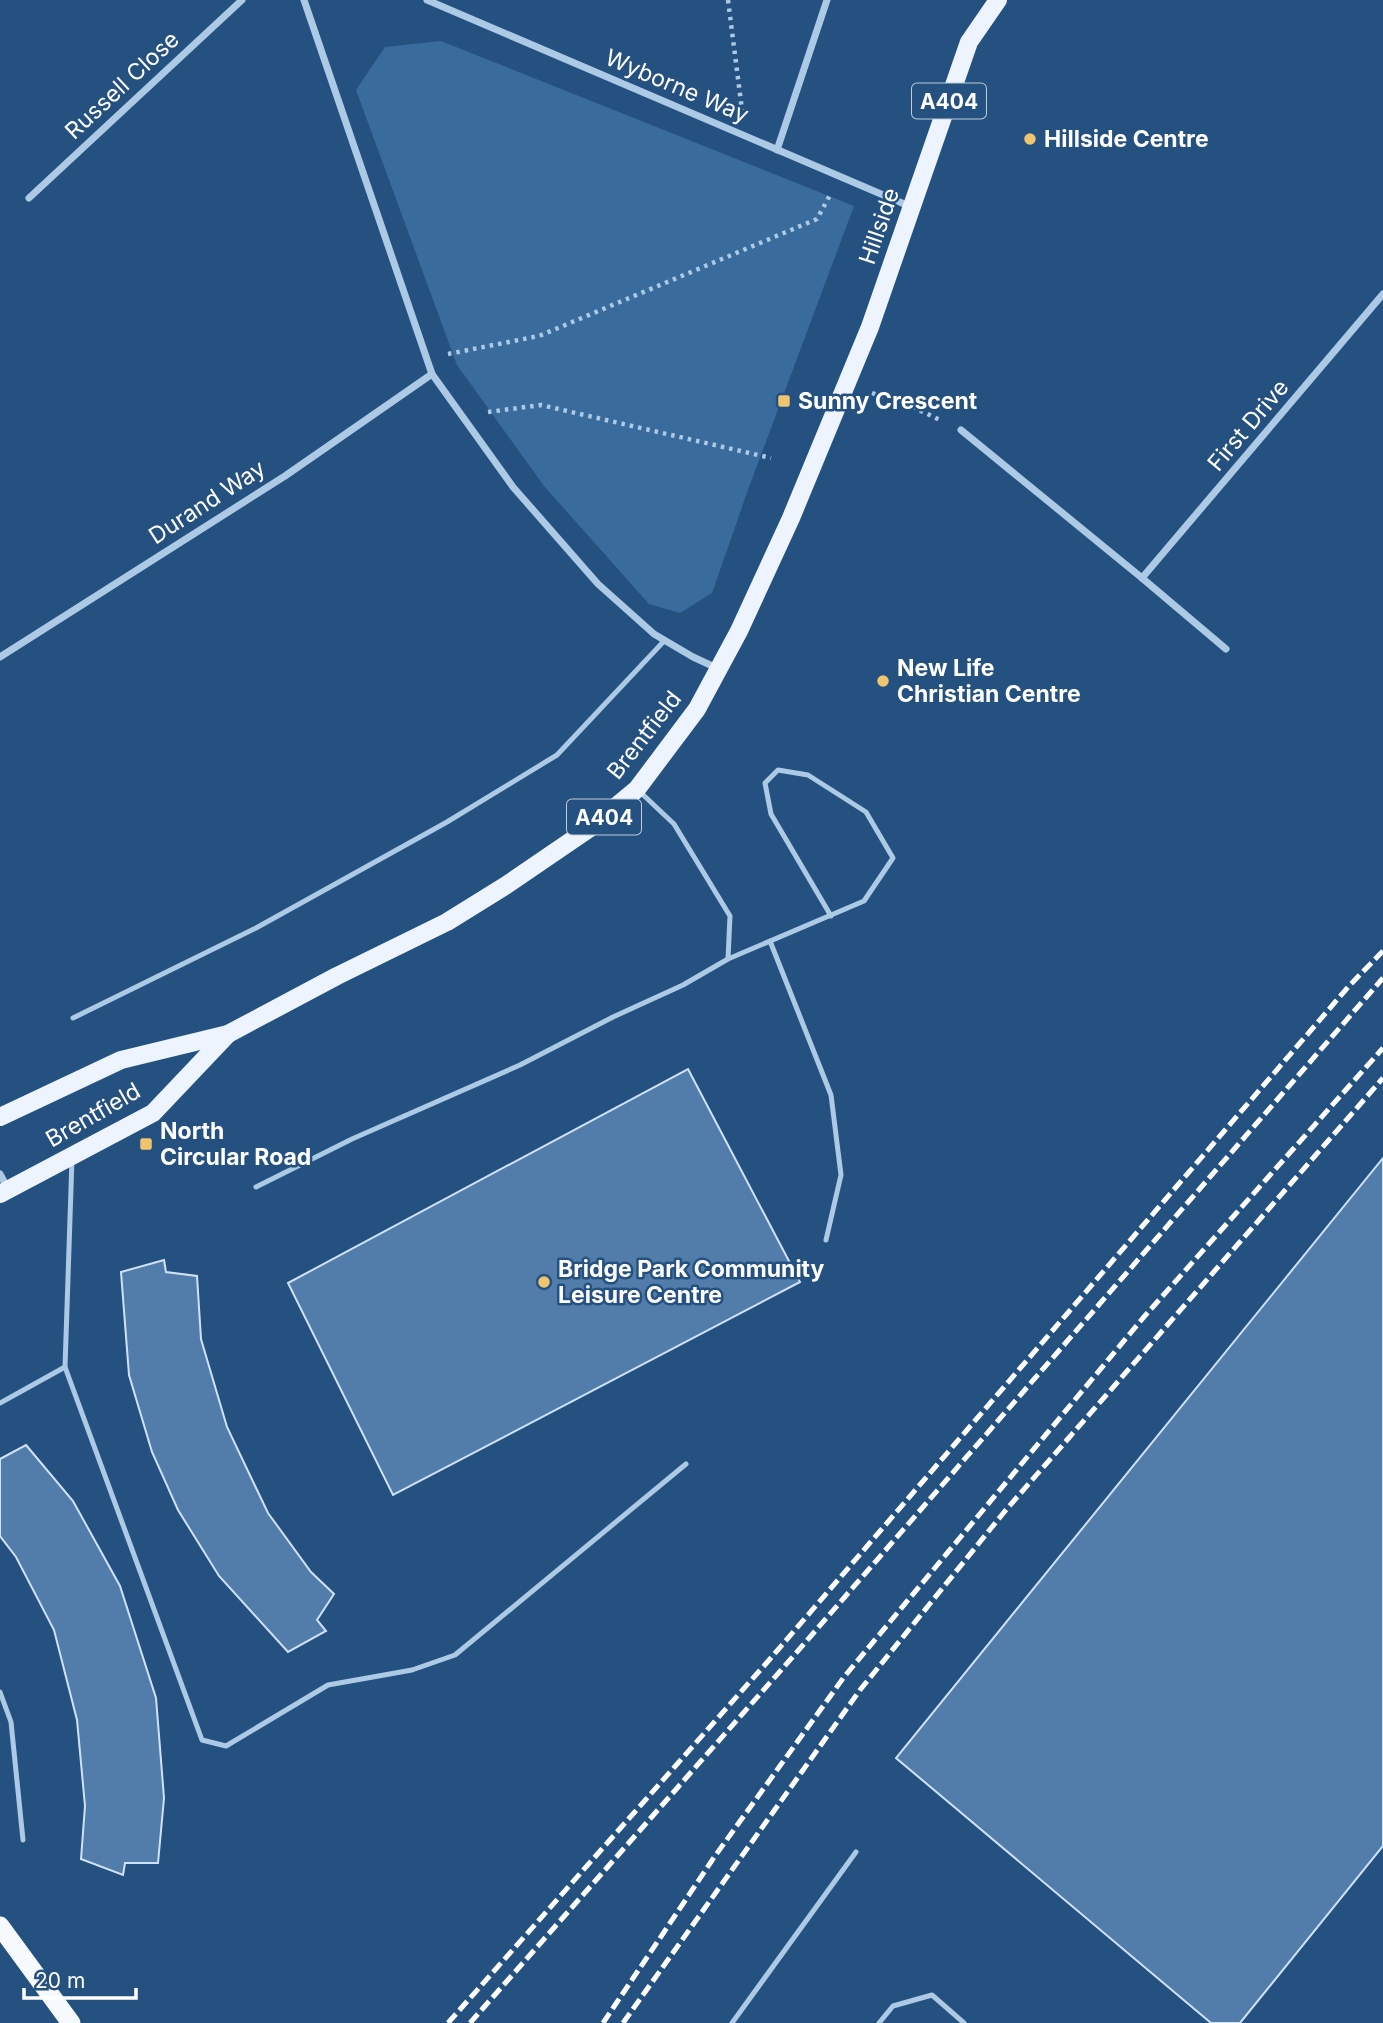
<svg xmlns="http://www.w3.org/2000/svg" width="1383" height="2023" viewBox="0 0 1383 2023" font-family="Inter,sans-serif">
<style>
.green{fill:#3a6b9d}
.building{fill:#527daa;stroke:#cfe2f5;stroke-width:2}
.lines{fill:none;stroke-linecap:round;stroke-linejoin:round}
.path{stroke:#acc9e6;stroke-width:4.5;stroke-dasharray:3.5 5;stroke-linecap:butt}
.service{stroke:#acc9e6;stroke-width:5}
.minor{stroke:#acc9e6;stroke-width:7}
.primary{stroke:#edf4fd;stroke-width:18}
.trunk{stroke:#f6fafe;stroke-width:19}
.rail{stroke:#fff;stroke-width:5;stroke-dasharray:12 5;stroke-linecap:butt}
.poi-dot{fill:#efc570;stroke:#255180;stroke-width:2.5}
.labels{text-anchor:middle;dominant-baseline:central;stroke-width:5;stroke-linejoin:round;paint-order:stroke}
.shield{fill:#255180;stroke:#becbd9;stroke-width:2}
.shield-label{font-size:21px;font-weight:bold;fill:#fff}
.street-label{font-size:23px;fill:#fff;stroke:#255180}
.poi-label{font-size:23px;font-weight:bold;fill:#fff;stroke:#255180;text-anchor:start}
</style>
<rect width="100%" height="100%" fill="#255180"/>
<polygon class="green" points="441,41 854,206 749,487 712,593 680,613 649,604 544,486 457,365 356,90 385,47"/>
<g class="building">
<polygon points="688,1069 800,1282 393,1495 288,1283"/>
<polygon points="1383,1158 1383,1846 1240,2023 1211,2023 896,1758"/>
<polygon points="164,1260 166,1272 197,1276 201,1339 227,1427 268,1513 311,1572 334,1594 317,1620 326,1631 288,1652 219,1576 178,1510 152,1452 129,1375 121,1272"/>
<polygon points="26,1445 73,1501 120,1586 156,1698 164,1798 158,1863 125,1863 123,1875 81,1859 85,1806 77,1720 54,1630 16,1557 0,1536 0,1459"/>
</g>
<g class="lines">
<g class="path">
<polyline points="728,0 742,110"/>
<polyline points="448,354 539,336 817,219 830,195"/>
<polyline points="872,393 915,408 942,421"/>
<polyline points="488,412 541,405 771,458"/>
</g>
<g class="service">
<polyline points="770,941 831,1095 841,1175 826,1240"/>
<polyline points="728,959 864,901 893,858 866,812 808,775 778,770 765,783 771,814 831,916"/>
<polyline points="73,1018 256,928 447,822 557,755 665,640"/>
<polyline points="72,1159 65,1367 202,1740 226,1746 328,1685 412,1670 455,1655 686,1464"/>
<polyline points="256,1187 352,1139 520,1065 613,1017 683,985 728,959 730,916 674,824 638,790"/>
<polyline points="0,1403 65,1367"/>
<polyline points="0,1692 11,1722 23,1840"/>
<polyline points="732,2023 856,1852"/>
<polyline points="879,2023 893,2006 932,1995 964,2023"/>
</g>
<g class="minor">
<polyline points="304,0 432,374 513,487 598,584 654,634 693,657 719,669"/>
<polyline points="427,0 909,206"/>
<polyline points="777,150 827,0"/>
<polyline points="29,198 242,0"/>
<polyline points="961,430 1142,578 1383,294"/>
<polyline points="1142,578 1226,649"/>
<polyline points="0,657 285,476 432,374"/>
<polyline points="0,1174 8,1189"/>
</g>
<g class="primary">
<polyline points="0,1117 121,1060 228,1034 337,976 447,922 505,886 590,828 637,789 697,709 739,631 791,518 870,327 969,42 998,0"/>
<polyline points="0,1194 153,1113 228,1034"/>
</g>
<polyline class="trunk" points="0,1926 71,2023"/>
<g class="rail">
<polyline points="448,2023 770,1659 1349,986 1383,951"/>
<polyline points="470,2023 783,1668 1383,978"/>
<polyline points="603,2023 715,1856 844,1677 1143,1318 1383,1048"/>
<polyline points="623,2023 860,1690 1005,1511 1383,1078"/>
</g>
</g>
<g class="poi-dot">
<circle cx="1030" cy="139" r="7"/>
<rect x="777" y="394" width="14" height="14" rx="3.5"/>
<circle cx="883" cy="681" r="7"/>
<rect x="139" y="1137" width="14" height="14" rx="3.5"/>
<circle cx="544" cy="1282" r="7"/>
</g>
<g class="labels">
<g class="shield">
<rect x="912" y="83.5" width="74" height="35" rx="5"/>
<rect x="567" y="799.5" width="74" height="35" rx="5"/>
</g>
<g class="shield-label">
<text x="949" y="101">A404</text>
<text x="604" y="817">A404</text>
</g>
<g class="street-label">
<text transform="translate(122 85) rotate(-43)">Russell Close</text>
<text transform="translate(677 86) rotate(23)">Wyborne Way</text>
<text transform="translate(879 226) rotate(-71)">Hillside</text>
<text transform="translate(1248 425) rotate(-50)">First Drive</text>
<text transform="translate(207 502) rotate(-33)">Durand Way</text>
<text transform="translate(644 735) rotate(-52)">Brentfield</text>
<text transform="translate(93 1115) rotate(-30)">Brentfield</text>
</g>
<g class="poi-label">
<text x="1044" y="139">Hillside Centre</text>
<text x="798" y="401">Sunny Crescent</text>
<text x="897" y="668">New Life<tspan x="897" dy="26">Christian Centre</tspan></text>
<text x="160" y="1131">North<tspan x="160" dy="26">Circular Road</tspan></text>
<text x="558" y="1269">Bridge Park Community<tspan x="558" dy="26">Leisure Centre</tspan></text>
</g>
</g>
<path d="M24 1988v10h112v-10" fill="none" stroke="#ffffff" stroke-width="3.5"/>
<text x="35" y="1988" font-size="21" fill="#ffffff" stroke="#255180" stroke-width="5" paint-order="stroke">20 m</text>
</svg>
